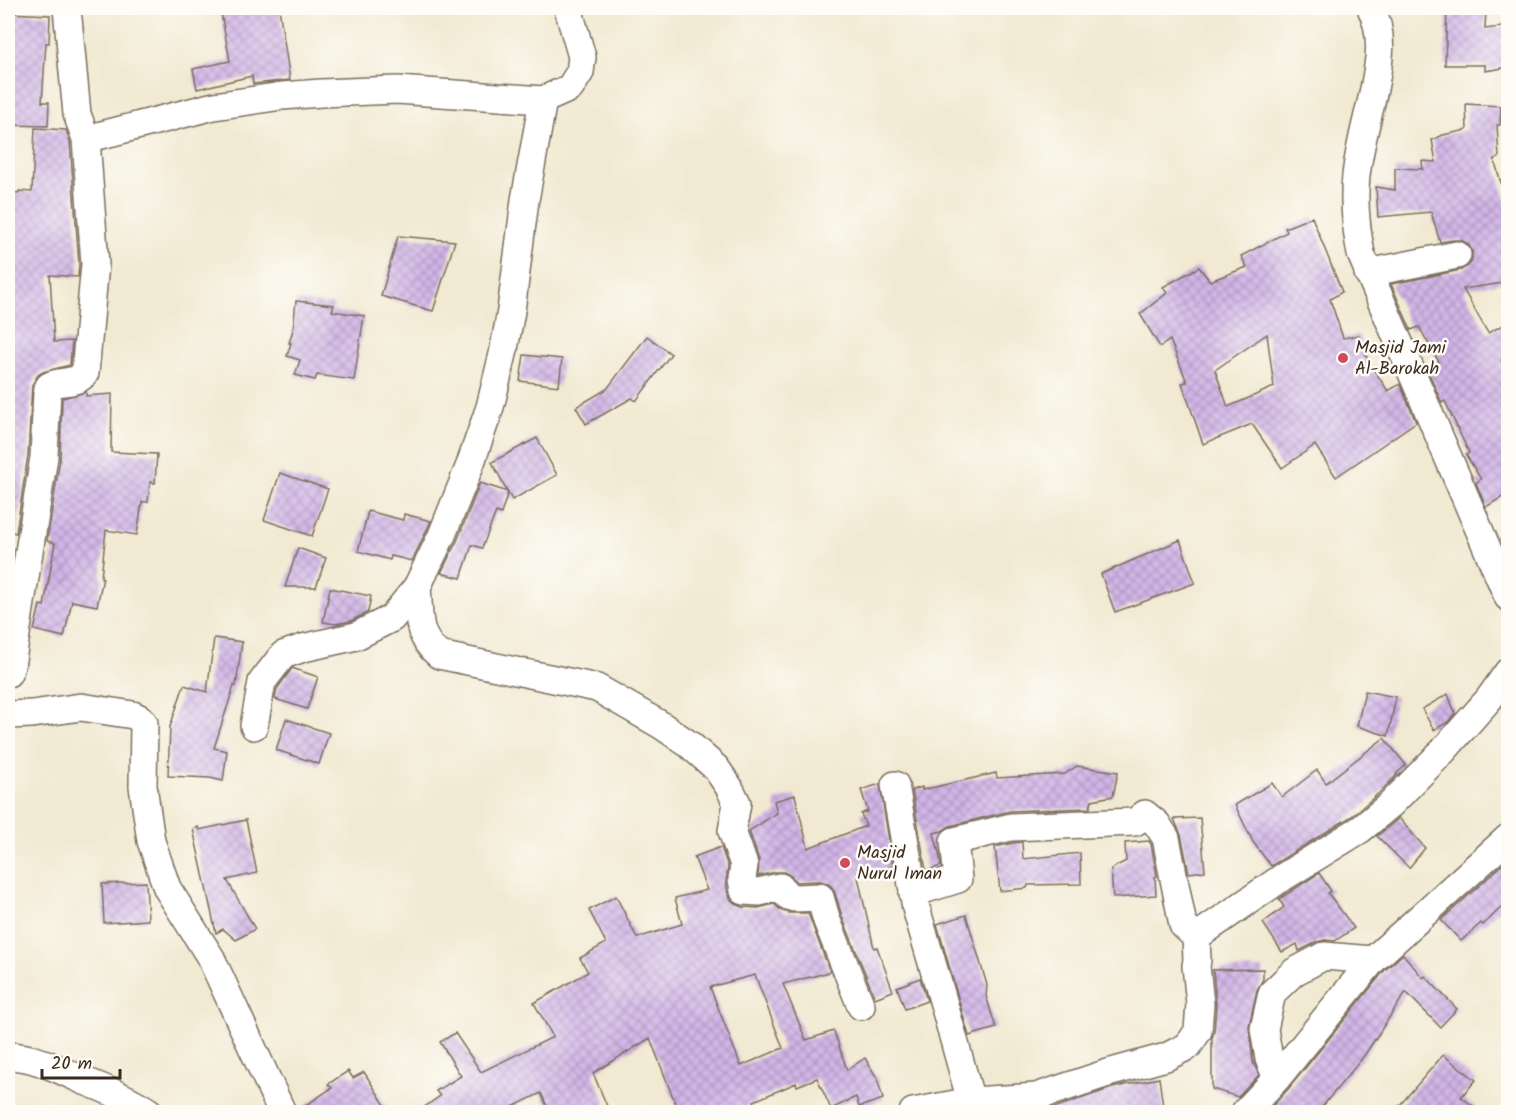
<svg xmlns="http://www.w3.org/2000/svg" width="1516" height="1120" viewBox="0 0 1516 1120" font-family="Kalam,sans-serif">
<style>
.building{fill:url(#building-cross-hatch);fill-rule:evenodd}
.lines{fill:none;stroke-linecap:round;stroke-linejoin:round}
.minor-casing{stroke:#7b6d5d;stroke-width:30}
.minor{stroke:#fff;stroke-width:27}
.poi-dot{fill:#d1495b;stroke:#fdfcf7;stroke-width:2}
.labels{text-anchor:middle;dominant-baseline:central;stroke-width:5;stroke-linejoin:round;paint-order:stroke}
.poi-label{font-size:18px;fill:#3b2a1e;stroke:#fdfcf7;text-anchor:start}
</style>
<defs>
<pattern id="building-cross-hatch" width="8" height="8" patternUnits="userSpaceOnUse" patternTransform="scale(1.5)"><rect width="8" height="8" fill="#d2b6e8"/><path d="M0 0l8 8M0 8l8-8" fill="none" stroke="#ac94bb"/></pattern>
</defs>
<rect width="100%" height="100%" fill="#fdfcf7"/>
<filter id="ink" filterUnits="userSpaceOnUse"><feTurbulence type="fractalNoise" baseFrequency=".0167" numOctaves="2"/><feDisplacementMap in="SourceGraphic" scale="12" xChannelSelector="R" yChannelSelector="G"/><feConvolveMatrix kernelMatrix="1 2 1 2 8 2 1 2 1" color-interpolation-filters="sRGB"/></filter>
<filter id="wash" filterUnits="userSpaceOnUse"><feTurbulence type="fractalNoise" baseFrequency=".008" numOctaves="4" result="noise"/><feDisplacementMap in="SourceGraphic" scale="24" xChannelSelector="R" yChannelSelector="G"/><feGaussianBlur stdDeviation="1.35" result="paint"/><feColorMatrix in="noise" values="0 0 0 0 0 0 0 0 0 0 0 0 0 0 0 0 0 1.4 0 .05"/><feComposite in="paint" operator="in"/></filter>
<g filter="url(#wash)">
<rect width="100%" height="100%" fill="#f1e9d1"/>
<g id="blocks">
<g class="building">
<polygon points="220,8 279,8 290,80 253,84 252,76 197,89 193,69 230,61"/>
<polygon points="1447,8 1486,9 1485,29 1509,26 1509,67 1485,71 1485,65 1445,65"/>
<polygon points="8,13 50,15 49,43 46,43 42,102 49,102 48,126 11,125 12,85 8,85"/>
<polygon points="1466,104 1501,106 1500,125 1497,125 1499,158 1494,159 1509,210 1509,282 1463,289 1488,333 1509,322 1509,356 1501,360 1509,377 1509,493 1486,507 1476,483 1481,479 1466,455 1469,453 1445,401 1442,403 1427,369 1439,362 1419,327 1411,330 1391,284 1461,270 1468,266 1472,261 1472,251 1468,244 1461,240 1454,240 1440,242 1431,212 1378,217 1376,187 1395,190 1395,168 1423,169 1422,161 1436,162 1432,140 1443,135 1467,130"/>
<polygon points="35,128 66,130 70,142 79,264 78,277 50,275 54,342 72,341 70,365 43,372 38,375 32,385 28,455 16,533 8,531 8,192 19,193 19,191 32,192"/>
<path d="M1312 217 1342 292 1330 299 1343 338 1359 335 1369 363 1388 391 1400 384 1416 422 1336 477 1315 445 1282 468 1252 424 1203 444 1182 383 1187 382 1170 340 1160 347 1140 314 1167 293 1163 287 1199 267 1210 281 1247 267 1241 256 1287 232 1285 228ZM1267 334 1274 387 1228 407 1215 370Z"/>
<polygon points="398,236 455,241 433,311 381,296"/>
<polygon points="296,301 334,305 332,311 364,316 354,380 317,375 315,380 295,375 300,360 287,356 291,343 289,343 293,330"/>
<polygon points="647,336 671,354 636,401 632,398 586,424 576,407 607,389"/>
<polygon points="524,355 562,359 559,386 520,381"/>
<polygon points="86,392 86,396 112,394 111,452 157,454 155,483 150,482 148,502 142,502 137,535 106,530 101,578 103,578 97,606 72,601 64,637 34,630 40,605 44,606 53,555 55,543 47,541 60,459 62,398"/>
<polygon points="537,438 557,475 512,500 492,462"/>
<polygon points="280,473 328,489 312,536 264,520"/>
<polygon points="480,483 508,492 501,514 496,512 482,548 472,545 461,578 441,573 457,541"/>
<polygon points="368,511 403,520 404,514 431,521 412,561 391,556 390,560 358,551"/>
<polygon points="1180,540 1195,583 1115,612 1101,574"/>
<polygon points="298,548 326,558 316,587 285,587"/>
<polygon points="330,588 371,596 368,612 351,621 336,624 323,622"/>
<polygon points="214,638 242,642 236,686 234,686 214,748 227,751 223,781 210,778 168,776 170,727 184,685 207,692"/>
<polygon points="292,668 318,677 307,709 275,699 277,689"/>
<polygon points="1365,691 1396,697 1388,736 1357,726"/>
<polygon points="1448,694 1455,713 1448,722 1434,730 1422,709"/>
<polygon points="286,719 329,733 319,764 276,750"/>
<polygon points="1384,738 1406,765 1396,774 1397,775 1380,792 1352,816 1271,866 1253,842 1235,805 1272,783 1282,797 1317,770 1326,783"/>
<polygon points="1077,766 1118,772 1113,796 1092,800 1090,808 1010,811 950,826 942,831 934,833 939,853 941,866 926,871 912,790 922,787 922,790 996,773 997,778 1065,774"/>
<polygon points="880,784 893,866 858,877 874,948 877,947 893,991 875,998 842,916 835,893 832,887 827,883 820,881 797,882 791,876 784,872 776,872 758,876 759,860 749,831 777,813 774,801 795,795 808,848 866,826 861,814 868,811 861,790"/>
<polygon points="1200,818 1205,871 1189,873 1181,835 1174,819"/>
<polygon points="1399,818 1425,848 1409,868 1377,836"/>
<polygon points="246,820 257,873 227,880 255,929 236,940 223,929 216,933 193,829 198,827 199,830"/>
<polygon points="1149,841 1151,844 1157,876 1155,877 1156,895 1113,898 1111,869 1126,861 1125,843"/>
<polygon points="1022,842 1023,859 1080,853 1081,884 1028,885 1027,888 1000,891 995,847 1013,843"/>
<path d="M721 847 728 867 726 881 728 894 731 900 736 904 743 907 758 908 774 904 782 911 789 913H808L830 972 783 984 806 1040 834 1031 847 1070 865 1058 877 1078 883 1099 859 1107 856 1097 831 1109 817 1078 797 1086 796 1083 754 1101 755 1103 730 1113H679L650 1038 593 1073 610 1113H550L541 1093 500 1113H416L440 1096 436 1091 461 1076 440 1042 455 1033 481 1072 553 1037 534 1003 588 972 580 958 606 943 589 910 616 896 637 938 682 924 675 898 707 890 694 857ZM755 975 783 1048 741 1066 710 987Z"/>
<polygon points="1509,859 1509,900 1483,925 1481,923 1461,941 1441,920"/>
<polygon points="1319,873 1331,891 1328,893 1354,928 1335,941 1325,940 1317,942 1299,951 1297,944 1282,952 1263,923 1284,907 1279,899"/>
<polygon points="146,882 148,920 104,923 102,884"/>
<polygon points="966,915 987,985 986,996 996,1028 969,1036 937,924"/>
<polygon points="1403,954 1423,978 1425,976 1457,1009 1440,1027 1406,992 1364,1056 1317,1113 1266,1113 1289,1088 1384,971"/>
<polygon points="1263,969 1263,979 1257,990 1249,1026 1253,1062 1259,1075 1238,1097 1212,1089 1212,1038 1214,1032 1216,1005 1213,970"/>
<polygon points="920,978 927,1001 905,1009 897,987"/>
<polygon points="1443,1055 1476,1080 1461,1097 1483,1113 1393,1113"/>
<polygon points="348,1071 353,1078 364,1072 390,1113 298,1113 297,1111 332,1088 328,1084"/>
<polygon points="1159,1078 1164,1113 1051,1113 1051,1109 1112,1088"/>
</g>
</g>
</g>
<g filter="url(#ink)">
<use href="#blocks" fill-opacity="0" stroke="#7b6d5d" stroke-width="1.5"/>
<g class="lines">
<g class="minor-casing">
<g id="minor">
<path d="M1371 8C1385 35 1379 65 1373 94 1367 121 1359 148 1356 176 1353 203 1356 228 1361 254L1508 597"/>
<polyline points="86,139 214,106 282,96 321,93 397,90 543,100 570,88 580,72 582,57 568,8"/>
<polyline points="1368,273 1457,255"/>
<path d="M417 587C420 615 415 635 439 655L597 688 661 725 690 745 716 768 729 787 737 803 732 831 744 865 742 879 744 891 759 892 780 887 788 896 794 898 820 897 827 921 861 1006"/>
<path d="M8 673 11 666 44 457 47 391 49 386C60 380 78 384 85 373L95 264 86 139 77 114 67 8"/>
<polyline points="8,715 32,714 81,707 133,715 141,719 144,723 143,786 151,841 167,888 211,958 282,1112"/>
<polyline points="254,726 262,682 283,655 303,648 356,636 392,618 417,587 442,535 470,465 490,407 503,354 511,311 525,200 543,100"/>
<polyline points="895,785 916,908 942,997 971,1101"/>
<polyline points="913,893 958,879 954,841 1011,827 1135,822 1145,814 1157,824 1166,838 1183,925 1196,937"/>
<path d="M8 1056C33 1056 59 1069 82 1080 106 1089 128 1098 149 1112"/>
<polyline points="1277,1078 1269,1059 1264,1029 1272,993 1294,972 1324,956 1373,960"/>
<polyline points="913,1112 971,1101 1036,1097 1108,1073 1166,1057 1188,1046 1198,1031 1199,1017 1200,1004 1196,966 1197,960 1196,937 1280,879 1361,829 1391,804 1443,751 1489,699 1508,672"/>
<polyline points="1245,1112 1277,1078 1373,960 1508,838"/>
</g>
</g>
<use href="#minor" class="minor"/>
</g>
</g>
<g class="poi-dot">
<circle cx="1343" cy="358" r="6"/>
<circle cx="845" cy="863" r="6"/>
</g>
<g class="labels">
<g class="poi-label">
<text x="1355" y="348">Masjid Jami<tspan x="1355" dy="21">Al-Barokah</tspan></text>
<text x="857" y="853">Masjid<tspan x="857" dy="21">Nurul Iman</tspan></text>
</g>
</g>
<rect width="1516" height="1120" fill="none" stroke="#fdfcf7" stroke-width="30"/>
<path d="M42 1069v9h78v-9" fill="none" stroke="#3b2a1e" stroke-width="3"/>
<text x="51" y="1069" font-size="18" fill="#3b2a1e" stroke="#fdfcf7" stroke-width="4.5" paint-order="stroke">20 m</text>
</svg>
